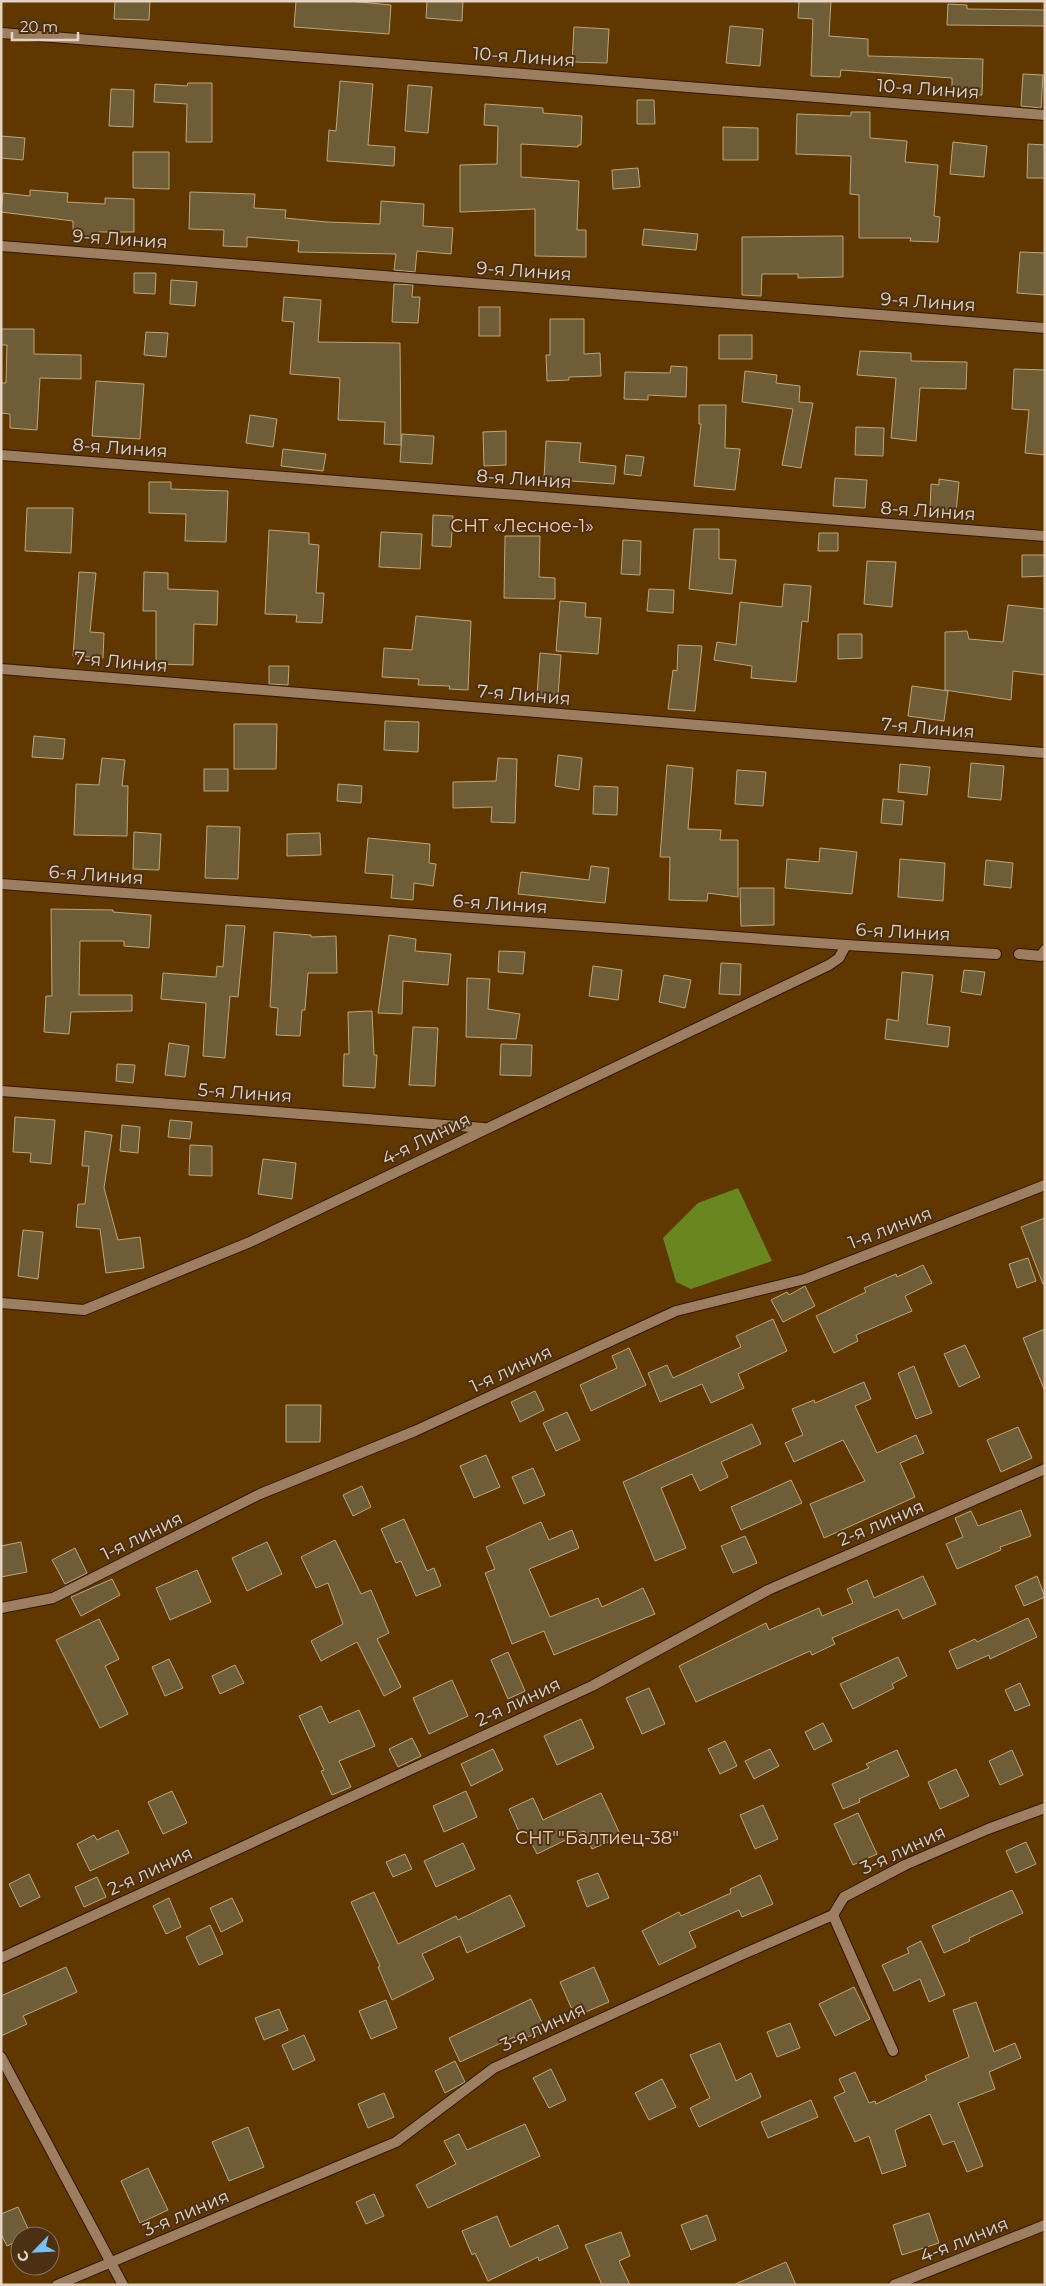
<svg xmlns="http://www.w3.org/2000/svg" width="1046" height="2286" viewBox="0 0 1046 2286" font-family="Montserrat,sans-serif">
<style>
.green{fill:#613700;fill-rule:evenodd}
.water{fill:#698621}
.building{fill:#6f5d38;stroke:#baa77f}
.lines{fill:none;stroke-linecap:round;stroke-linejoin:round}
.street-casing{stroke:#311700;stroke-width:12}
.street{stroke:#9e7e60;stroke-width:10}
.labels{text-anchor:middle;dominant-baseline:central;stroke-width:4;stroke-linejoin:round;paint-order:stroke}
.street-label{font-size:18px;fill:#e5d4c4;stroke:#4b3013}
.park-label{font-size:18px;fill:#f6d0ad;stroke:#4b3013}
</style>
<rect width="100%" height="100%" fill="#4b3013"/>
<path class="green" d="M1 1H1045V2285H1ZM20 2236H50V2266H20Z"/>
<polygon class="water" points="738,1188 772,1261 691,1289 676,1282 663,1238 698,1203"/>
<g class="building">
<polygon points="115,1 150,1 149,20 114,19"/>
<polygon points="296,1 349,1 391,5 389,34 294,27"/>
<polygon points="427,1 463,1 462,21 426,18"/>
<polygon points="799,1 831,1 829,36 868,39 868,56 983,59 982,95 952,94 952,78 841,70 840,77 811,76 813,19 798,18"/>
<polygon points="948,4 967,5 967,9 1045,10 1045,26 947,25"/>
<polygon points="730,26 763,29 760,66 726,63"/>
<polygon points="574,27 609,29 607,63 572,62"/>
<polygon points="1023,74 1043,75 1041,108 1021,106"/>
<polygon points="340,81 373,84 368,145 395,147 394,166 327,161 329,130 336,131"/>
<polygon points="188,83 212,83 212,142 186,142 187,104 154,102 155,84 187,86"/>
<polygon points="408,85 432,87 428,133 405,131"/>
<polygon points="111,89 134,90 133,127 109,126"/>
<polygon points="637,100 654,100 655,124 637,124"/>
<polygon points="485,104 543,108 543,113 582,116 581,145 578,145 578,147 521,144 521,177 579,181 577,230 586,230 586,257 535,256 535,209 460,212 460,165 497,164 498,126 484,125"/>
<polygon points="851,112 870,112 870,138 907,141 905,162 938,165 934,216 940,217 938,242 910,241 911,238 859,238 859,195 850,194 851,156 796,154 797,114 851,116"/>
<polygon points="723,127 758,128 758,160 723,160"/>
<polygon points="1,136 25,138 23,160 1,158"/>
<polygon points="953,142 987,146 984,177 950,174"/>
<polygon points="1028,144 1045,145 1045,178 1027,178"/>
<polygon points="133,152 169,152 169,189 133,188"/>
<polygon points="638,168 640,187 613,189 612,170"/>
<polygon points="30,190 68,193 67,202 105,204 105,198 134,199 134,232 99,232 98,238 73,236 73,221 1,212 3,193 30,196"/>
<polygon points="190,192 255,194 254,208 286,210 285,218 327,222 380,224 381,201 424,204 423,226 453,228 451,254 417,251 415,272 394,270 396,254 298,252 299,241 247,237 247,247 223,246 224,230 189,229"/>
<polygon points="644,229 698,234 696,250 642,245"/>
<polygon points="843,236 843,277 798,278 798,274 762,274 761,296 742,295 742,237"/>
<polygon points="1020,252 1045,253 1045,295 1017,293"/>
<polygon points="134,273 156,273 155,294 134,293"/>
<polygon points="171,280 197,282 195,306 170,304"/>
<polygon points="394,284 413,285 412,297 420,297 418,323 392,322"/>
<polygon points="284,297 321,300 318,342 400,343 401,445 384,444 385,422 338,420 340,378 290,374 294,322 282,321"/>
<rect x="479" y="307" width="21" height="29"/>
<polygon points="550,319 584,319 584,354 600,353 601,376 569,377 569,380 547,381 546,355 550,355"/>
<polygon points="1,329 34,329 34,354 81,355 81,379 40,378 37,430 10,428 10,414 1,413 1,383 6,383 7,345 1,345"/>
<polygon points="146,332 168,333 166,357 144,355"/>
<rect x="719" y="335" width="33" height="24"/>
<polygon points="860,351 911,353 911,361 967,362 966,389 920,388 916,441 891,438 896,378 857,375"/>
<polygon points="671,366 687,367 686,397 648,395 648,400 624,399 625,372 670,373"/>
<polygon points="1014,369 1045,370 1045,455 1025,453 1029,410 1012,409"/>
<polygon points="745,371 777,375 776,383 800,386 799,402 813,403 801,468 782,465 793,409 742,402"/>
<polygon points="96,381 144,384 140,439 92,436"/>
<polygon points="699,405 726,405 725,448 740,449 735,490 694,486 701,424 699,424"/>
<polygon points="250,415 277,419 273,447 246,443"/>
<polygon points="856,427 884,428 883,456 855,455"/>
<polygon points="506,431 506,465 484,466 483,432"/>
<polygon points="402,434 434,436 432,464 400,462"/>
<polygon points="546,441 581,443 579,462 616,466 614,484 544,479"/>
<polygon points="283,449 326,454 323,471 281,466"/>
<polygon points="626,455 644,457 641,476 624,474"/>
<polygon points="835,478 867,480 865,508 833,506"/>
<polygon points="939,479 959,482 956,513 930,510 931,484 939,485"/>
<polygon points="149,482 171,482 171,489 228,491 226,542 185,541 186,514 149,513"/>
<polygon points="27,508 73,508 71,553 25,551"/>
<polygon points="433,515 453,516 451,547 432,546"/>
<polygon points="694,529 719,529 719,559 736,560 732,594 689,589"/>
<polygon points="269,530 309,533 309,544 319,545 316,593 324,593 322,623 296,622 297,615 265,614"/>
<polygon points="381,532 422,534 420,569 379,567"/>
<polygon points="819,533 838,533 838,551 818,551"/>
<polygon points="505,536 540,536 539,577 555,578 555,599 504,598"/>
<polygon points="623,540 641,541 640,575 621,574"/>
<polygon points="1022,555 1045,555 1045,576 1022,577"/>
<polygon points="867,561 896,562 892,607 864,604"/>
<polygon points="79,572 96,573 90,632 104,633 103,658 73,656"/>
<polygon points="144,572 168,573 168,589 218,591 217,625 194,624 193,665 156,664 156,611 143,611"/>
<polygon points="784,584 811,586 808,622 802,621 796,682 751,678 752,666 714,660 717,642 736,645 740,602 782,607"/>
<polygon points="649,589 674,590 673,613 647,611"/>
<polygon points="560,601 586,603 585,617 601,618 598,654 556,651"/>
<polygon points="1008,605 1045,609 1045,675 1013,671 1011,700 945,690 945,632 967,631 969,639 1003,642"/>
<polygon points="416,616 471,621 468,690 449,689 450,686 418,685 419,679 382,677 384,648 412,650"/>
<polygon points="838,634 862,634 862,658 838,659"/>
<polygon points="678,645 702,646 695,711 668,709 673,670 677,671"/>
<polygon points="540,653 561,655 558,696 537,695"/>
<polygon points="269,666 289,666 288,685 269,684"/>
<polygon points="912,686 948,691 944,721 908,716"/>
<polygon points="385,721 419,722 418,752 384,750"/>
<polygon points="234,724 277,724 276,769 234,769"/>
<polygon points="34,736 65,739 63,759 32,757"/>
<polygon points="558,755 582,758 579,790 555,786"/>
<polygon points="102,758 125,760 122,786 128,786 127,836 74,835 76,784 99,785"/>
<polygon points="498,758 517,759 515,823 491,822 492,807 453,808 453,782 496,781"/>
<polygon points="971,763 1004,766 1001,800 968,797"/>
<polygon points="900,764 930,767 927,795 898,792"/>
<polygon points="667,765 693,768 688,829 721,830 720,840 738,840 738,897 708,893 707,901 669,900 670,857 660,857"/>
<rect x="204" y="769" width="24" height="22"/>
<polygon points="737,770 766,772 763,806 735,804"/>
<polygon points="338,784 362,786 361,803 337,801"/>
<polygon points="594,786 618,787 617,815 593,814"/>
<polygon points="883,799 904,801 902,825 881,823"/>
<polygon points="207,826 240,827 238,879 205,878"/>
<polygon points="134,832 161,834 159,870 133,869"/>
<polygon points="320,833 321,855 287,856 287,834"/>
<polygon points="368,838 430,844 429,863 436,864 433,886 414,883 413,900 391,898 393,875 365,873"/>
<polygon points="820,848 857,852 852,894 785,888 787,859 819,862"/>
<polygon points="900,859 945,863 943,901 898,897"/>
<polygon points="986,860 1013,863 1011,888 984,885"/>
<polygon points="591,866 609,868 605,903 518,894 521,872 589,880"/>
<polygon points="740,888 774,888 774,925 741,926"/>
<polygon points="51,909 113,910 113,912 151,915 149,948 124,946 124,941 80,941 79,995 132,995 132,1011 71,1012 69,1034 44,1032 46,996 52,996"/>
<polygon points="226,925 245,926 238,997 230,996 225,1058 203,1056 206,1003 161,999 163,973 216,977 217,966 223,967"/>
<polygon points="274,932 311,935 311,937 336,936 337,973 308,973 305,1010 302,1010 300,1036 276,1035 278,1008 270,1007"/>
<polygon points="389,935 416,939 415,951 451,954 448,985 403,981 402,1014 378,1013"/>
<polygon points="499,951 525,952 523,974 498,972"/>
<polygon points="721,963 741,964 740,995 719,994"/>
<polygon points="593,966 622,970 618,1000 589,996"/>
<polygon points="964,970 985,972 981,995 961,992"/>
<polygon points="902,972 933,975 927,1024 950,1027 948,1047 885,1039 887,1019 898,1021"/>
<polygon points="664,975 691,980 685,1008 659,1002"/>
<polygon points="467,978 490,979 488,1009 520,1014 516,1039 466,1037"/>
<polygon points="372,1011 374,1055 377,1055 375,1088 343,1086 344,1054 349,1054 348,1012"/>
<polygon points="413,1027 438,1028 435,1086 409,1085"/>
<polygon points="169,1043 189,1046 185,1077 165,1075"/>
<polygon points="501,1044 532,1045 531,1076 500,1075"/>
<polygon points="117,1064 135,1065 133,1083 116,1081"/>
<polygon points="15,1117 55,1120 51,1164 30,1162 31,1153 13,1152"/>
<polygon points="170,1120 192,1122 190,1139 168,1137"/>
<polygon points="122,1125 140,1127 138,1153 120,1151"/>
<polygon points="85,1131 112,1135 104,1188 118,1240 140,1237 144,1268 106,1273 100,1229 76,1227 78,1204 85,1204 89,1166 82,1166"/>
<polygon points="190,1145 212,1146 212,1176 189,1175"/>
<polygon points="263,1159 296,1163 292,1199 258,1194"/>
<polygon points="1045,1218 1045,1284 1043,1284 1021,1227"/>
<polygon points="23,1230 43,1232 38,1279 18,1276"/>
<polygon points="1028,1258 1036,1281 1017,1288 1009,1264"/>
<polygon points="923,1265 932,1283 905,1296 912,1311 856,1335 858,1341 834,1353 816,1316 866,1292 864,1288 896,1274 897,1277"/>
<polygon points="805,1286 815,1306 783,1322 771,1300 787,1292 789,1295"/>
<polygon points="773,1319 787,1351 738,1374 744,1388 711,1403 702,1384 660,1402 648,1373 667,1365 673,1378 741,1347 736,1336"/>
<polygon points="1045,1329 1045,1389 1044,1389 1023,1338"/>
<polygon points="965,1345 980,1377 959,1387 944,1354"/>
<polygon points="629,1348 646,1385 591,1411 580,1385 617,1368 612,1356"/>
<polygon points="914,1366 932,1413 916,1419 898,1373"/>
<polygon points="864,1382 871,1399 855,1406 877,1453 916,1435 924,1453 900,1463 915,1497 824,1538 810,1504 865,1481 843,1440 794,1462 785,1443 803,1435 792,1409 814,1400 815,1403"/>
<polygon points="535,1391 544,1410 520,1422 511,1402"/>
<polygon points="286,1405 321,1405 320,1442 286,1442"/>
<polygon points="567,1412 580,1440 556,1451 543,1423"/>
<polygon points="752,1424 761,1444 721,1462 728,1477 700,1491 692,1474 661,1488 686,1548 655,1561 623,1482"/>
<polygon points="1018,1427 1032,1458 1001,1472 987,1440"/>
<polygon points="486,1455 500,1487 474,1498 460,1466"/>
<polygon points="533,1468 545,1495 524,1504 512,1477"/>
<polygon points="791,1480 802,1503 741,1530 731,1507"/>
<polygon points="362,1486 371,1507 353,1516 343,1495"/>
<polygon points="1021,1510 1031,1536 1000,1547 1001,1550 957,1569 946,1544 963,1537 955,1518 971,1511 978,1526"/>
<polygon points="404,1519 427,1571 434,1568 441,1586 416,1596 401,1561 396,1563 381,1529"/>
<polygon points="541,1522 549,1540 572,1530 579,1548 529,1569 550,1617 598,1598 602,1607 643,1588 655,1614 554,1655 544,1631 512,1644 485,1573 495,1569 486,1547"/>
<polygon points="745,1536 757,1563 733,1573 721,1546"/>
<polygon points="335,1540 361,1594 371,1590 389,1633 377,1639 401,1687 384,1696 357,1642 321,1661 311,1641 343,1624 328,1583 316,1588 301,1557"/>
<polygon points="21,1542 27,1572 1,1577 1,1546"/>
<polygon points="267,1542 282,1574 247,1591 232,1558"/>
<polygon points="75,1548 87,1573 65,1584 52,1560"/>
<polygon points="197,1570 211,1602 170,1620 156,1588"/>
<polygon points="923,1576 936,1604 903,1619 898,1609 832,1638 835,1644 812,1655 810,1651 696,1702 679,1666 766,1623 769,1630 819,1608 822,1616 853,1603 847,1589 867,1580 874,1598"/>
<polygon points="1037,1576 1045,1597 1024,1606 1015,1586"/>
<polygon points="112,1579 120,1595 81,1616 71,1597"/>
<polygon points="1028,1618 1037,1637 990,1659 989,1655 957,1669 949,1651 975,1639 977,1642"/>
<polygon points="99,1619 119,1659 105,1666 128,1714 100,1728 56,1640"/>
<polygon points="508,1652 525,1691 508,1699 491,1660"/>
<polygon points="898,1657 907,1676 892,1684 894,1688 853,1709 840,1684"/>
<polygon points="169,1659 183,1688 165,1696 152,1667"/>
<polygon points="235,1665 244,1683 220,1694 212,1676"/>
<polygon points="452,1680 468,1716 429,1734 413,1698"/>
<polygon points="1020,1683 1030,1705 1015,1711 1005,1690"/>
<polygon points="649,1688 665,1724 642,1734 626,1698"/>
<polygon points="321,1706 329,1723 359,1710 375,1746 339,1761 351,1787 332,1795 321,1771 324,1770 299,1716"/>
<polygon points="581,1719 594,1748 557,1765 544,1736"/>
<polygon points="823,1723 832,1741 814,1750 805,1732"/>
<polygon points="412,1738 421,1756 398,1767 389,1749"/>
<polygon points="725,1741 737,1766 720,1774 708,1749"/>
<polygon points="493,1749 503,1770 471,1786 461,1764"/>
<polygon points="770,1749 779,1766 754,1779 745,1761"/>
<polygon points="897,1750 909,1776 859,1799 860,1802 843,1809 832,1784 869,1768 866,1764"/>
<polygon points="1012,1750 1023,1775 1000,1785 989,1761"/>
<polygon points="956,1769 969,1796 940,1809 928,1782"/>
<polygon points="172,1791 187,1823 163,1834 148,1802"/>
<polygon points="466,1791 477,1817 444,1832 433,1806"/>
<polygon points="601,1793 621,1836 592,1849 584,1831 537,1854 526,1832 520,1834 509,1809 533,1798 543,1820"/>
<polygon points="763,1805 778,1839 755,1849 740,1815"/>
<polygon points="858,1813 877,1854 853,1865 834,1824"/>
<polygon points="118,1830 129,1853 90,1871 77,1844 94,1835 97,1840"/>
<polygon points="1026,1842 1036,1864 1016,1873 1006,1851"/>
<polygon points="463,1843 475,1869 436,1887 424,1861"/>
<polygon points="405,1854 412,1869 393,1877 386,1862"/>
<polygon points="598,1873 609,1898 587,1907 577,1881"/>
<polygon points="29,1874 40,1897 20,1907 9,1884"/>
<polygon points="760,1875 773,1904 742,1917 739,1910 689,1932 696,1947 659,1965 642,1931 679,1912 681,1916 731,1893 730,1889"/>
<polygon points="97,1877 106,1897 84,1907 75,1887"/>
<polygon points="1012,1890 1023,1913 969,1938 970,1941 944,1953 932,1926"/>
<polygon points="374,1892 398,1944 456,1916 458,1920 510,1895 525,1926 467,1953 460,1936 422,1954 434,1979 392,2000 378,1967 380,1966 351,1902"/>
<polygon points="169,1898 181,1927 166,1934 153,1906"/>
<polygon points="232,1898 243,1921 221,1932 210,1908"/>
<polygon points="210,1925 223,1954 199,1965 186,1937"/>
<polygon points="921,1941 945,1995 929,2002 920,1979 894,1991 882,1965 909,1953 907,1948"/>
<polygon points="66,1967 77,1992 23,2016 27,2024 1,2036 1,1996"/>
<polygon points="594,1967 609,2002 581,2014 574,2014 560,1982"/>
<polygon points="854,1987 870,2019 835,2036 819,2004"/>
<polygon points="531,1999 545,2029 517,2042 514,2037 460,2062 449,2038"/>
<polygon points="386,2000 397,2028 371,2039 359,2011"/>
<polygon points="976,2002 994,2052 1015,2043 1021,2058 989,2072 995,2089 958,2103 983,2166 967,2172 954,2141 943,2145 930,2114 895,2130 906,2166 882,2174 869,2136 855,2142 834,2097 845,2092 839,2079 855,2072 869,2103 875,2101 876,2104 927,2080 925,2076 969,2057 953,2010"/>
<polygon points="279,2009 288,2030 264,2040 255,2018"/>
<polygon points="790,2023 800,2048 777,2057 767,2032"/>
<polygon points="304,2035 315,2060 293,2070 282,2045"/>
<polygon points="720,2043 736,2081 751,2073 761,2097 699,2127 690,2108 710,2098 690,2055"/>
<polygon points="455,2061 465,2082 445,2093 435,2071"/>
<polygon points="551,2069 566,2100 549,2108 533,2078"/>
<polygon points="662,2079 676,2107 649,2120 635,2093"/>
<polygon points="384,2093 394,2117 368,2128 358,2104"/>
<polygon points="811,2100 818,2117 768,2138 761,2122"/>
<polygon points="525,2124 540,2156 428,2208 416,2185 456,2164 444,2141 459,2134 467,2150"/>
<polygon points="248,2127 264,2167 229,2181 212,2142"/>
<polygon points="148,2168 168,2210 140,2223 121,2181"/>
<polygon points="374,2194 384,2216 366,2224 356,2202"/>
<polygon points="18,2207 31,2235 20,2236 20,2240 7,2246 1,2234 1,2214"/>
<polygon points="929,2213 939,2243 902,2255 893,2225"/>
<polygon points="707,2215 716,2240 691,2250 681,2225"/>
<polygon points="497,2216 510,2247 558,2225 568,2248 539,2261 538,2257 488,2281 475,2253 472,2255 462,2231"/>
<polygon points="621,2232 630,2256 619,2261 630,2285 602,2285 585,2245"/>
<polygon points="786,2262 796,2285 733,2285"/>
</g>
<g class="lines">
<g class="street-casing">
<g id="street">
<polyline points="1,33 1045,115"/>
<polyline points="1,246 1045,328"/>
<polyline points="1,455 1045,536"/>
<polyline points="1,669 1045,753"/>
<polyline points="1,884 846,945 996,954"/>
<polyline points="1019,954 1041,956 1045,950"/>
<polyline points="1,1091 484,1128"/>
<polyline points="1,1303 84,1310 250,1242 829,965 839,958 846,945"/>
<polyline points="1,1608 53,1598 260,1494 415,1431 676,1311 805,1279 1045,1185"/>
<polyline points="833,1915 893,2051"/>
<polyline points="1,1958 592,1686 768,1590 1045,1469"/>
<polyline points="1,2057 123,2285"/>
<polyline points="57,2285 396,2142 494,2068 741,1955 833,1915 844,1897 905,1865 988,1829 1045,1808"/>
<polyline points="894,2285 1045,2225"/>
</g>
</g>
<use href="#street" class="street"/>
</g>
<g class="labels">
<g class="street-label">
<text transform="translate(524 57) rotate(4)">10-я Линия</text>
<text transform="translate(928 89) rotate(4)">10-я Линия</text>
<text transform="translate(120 239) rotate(4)">9-я Линия</text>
<text transform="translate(524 271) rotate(4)">9-я Линия</text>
<text transform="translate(928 302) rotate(4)">9-я Линия</text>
<text transform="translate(120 448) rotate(4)">8-я Линия</text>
<text transform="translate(524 479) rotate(4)">8-я Линия</text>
<text transform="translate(928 511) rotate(4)">8-я Линия</text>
<text transform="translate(121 662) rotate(5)">7-я Линия</text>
<text transform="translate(524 695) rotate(5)">7-я Линия</text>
<text transform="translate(928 728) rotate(5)">7-я Линия</text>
<text transform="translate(96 875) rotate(4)">6-я Линия</text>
<text transform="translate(500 904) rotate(4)">6-я Линия</text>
<text transform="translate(903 932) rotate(3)">6-я Линия</text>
<text transform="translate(245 1093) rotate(4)">5-я Линия</text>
<text transform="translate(426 1139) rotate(-26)">4-я Линия</text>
<text transform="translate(890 1228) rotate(-21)">1-я линия</text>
<text transform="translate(511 1369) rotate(-25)">1-я линия</text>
<text transform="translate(881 1523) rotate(-23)">2-я линия</text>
<text transform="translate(142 1536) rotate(-26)">1-я линия</text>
<text transform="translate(518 1702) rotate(-25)">2-я линия</text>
<text transform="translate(903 1850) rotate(-25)">3-я линия</text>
<text transform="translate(150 1871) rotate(-25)">2-я линия</text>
<text transform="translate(543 2027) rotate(-25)">3-я линия</text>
<text transform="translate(186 2213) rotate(-23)">3-я линия</text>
<text transform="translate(964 2240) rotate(-22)">4-я линия</text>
</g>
<g class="park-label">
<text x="522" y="526">СНТ «Лесное-1»</text>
<text x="597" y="1838">СНТ "Балтиец-38"</text>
</g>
</g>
<rect width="1046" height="2286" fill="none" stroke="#e5d4c4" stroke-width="5"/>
<g transform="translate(35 2251) rotate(246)"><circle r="24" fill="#4b3013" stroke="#89725a"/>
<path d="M0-4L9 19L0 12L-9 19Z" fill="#7abff8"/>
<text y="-8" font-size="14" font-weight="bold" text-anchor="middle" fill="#e5d4c4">С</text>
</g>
<path d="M12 32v8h66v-8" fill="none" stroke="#e5d4c4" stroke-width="2.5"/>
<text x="20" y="32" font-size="15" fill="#e5d4c4" stroke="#4b3013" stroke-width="4" paint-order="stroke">20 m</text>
</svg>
